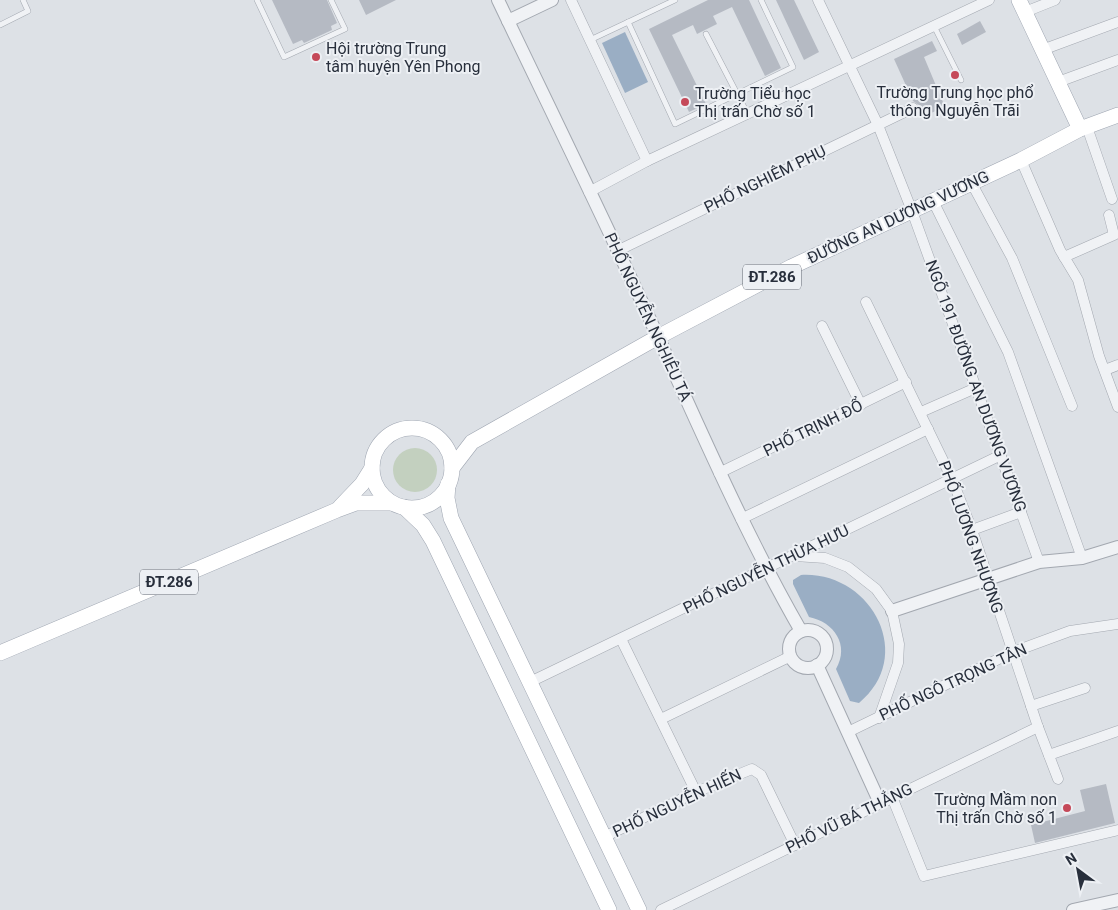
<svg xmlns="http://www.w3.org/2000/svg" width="1118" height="910" viewBox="0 0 1118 910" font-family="Roboto,sans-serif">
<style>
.green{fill:#c3d0bf}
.water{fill:#9aaec4}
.building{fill:#b5bac3}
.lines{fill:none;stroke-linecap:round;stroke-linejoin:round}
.service-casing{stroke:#a3a8b0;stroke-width:6}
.minor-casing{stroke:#a3a8b0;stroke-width:11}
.tertiary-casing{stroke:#a3a8b0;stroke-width:14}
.primary-casing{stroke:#9ea5b1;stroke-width:16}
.service{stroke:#f0f2f5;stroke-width:5}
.minor{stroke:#f0f2f5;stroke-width:10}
.tertiary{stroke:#f0f2f5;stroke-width:12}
.primary{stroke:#fff;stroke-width:15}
.poi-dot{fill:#c54959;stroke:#edf0f4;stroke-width:2}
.labels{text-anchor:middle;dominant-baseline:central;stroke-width:4;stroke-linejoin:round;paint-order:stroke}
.shield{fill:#edf0f4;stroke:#636973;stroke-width:1}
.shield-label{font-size:15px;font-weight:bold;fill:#282f3c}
.poi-label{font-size:16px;fill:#282f3c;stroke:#edf0f4;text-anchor:start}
.street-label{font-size:16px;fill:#282f3c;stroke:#edf0f4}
</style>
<rect width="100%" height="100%" fill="#dde1e6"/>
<circle class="green" cx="415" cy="470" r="22"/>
<g class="water">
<polygon points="625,32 648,82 625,93 602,43"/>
<path d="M801 575C871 571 917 656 859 703L850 701 836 669C850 645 834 622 809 617L793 584V580Z"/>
</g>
<g class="building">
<polygon points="272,0 327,0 337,23 331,26 332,30 304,43 302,40 293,44"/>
<polygon points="359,0 396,0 366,15"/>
<polygon points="708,0 749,0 781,68 765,76 732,7 713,16 717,24 697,34 693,25 672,35 706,104 689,112 649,29"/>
<polygon points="776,0 794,0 819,52 804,60"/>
<polygon points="980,21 986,32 962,45 957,34"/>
<polygon points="932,41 937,51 924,57 945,107 931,113 929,108 918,113 919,105 913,101 894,59"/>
<polygon points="1106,784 1115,823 1035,843 1031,825 1085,811 1080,790"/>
</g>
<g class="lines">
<g class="service-casing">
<g id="service">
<polyline points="257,0 284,57 345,29 331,0"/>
<polyline points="628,22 675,124 793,67 761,0"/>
<polyline points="0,25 28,11 23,0"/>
<polyline points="934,26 961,80"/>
<polyline points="706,34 747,113"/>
<polyline points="590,40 675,0"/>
</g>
</g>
<g class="minor-casing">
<g id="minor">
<polyline points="571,0 647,161"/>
<polyline points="818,0 878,125 912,211 1039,562"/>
<polyline points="1025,12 1055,0"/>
<polyline points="1042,50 1118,22"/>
<polyline points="1058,82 1118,60"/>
<polyline points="1087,127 1112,199"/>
<polyline points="1021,160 1060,250 1078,280 1099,356 1118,407"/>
<polyline points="971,182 1012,258 1072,406"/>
<polyline points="589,192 647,161 989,0"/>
<polyline points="933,201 1008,352 1082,558"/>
<polyline points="617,251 913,108"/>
<polyline points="1064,257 1114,235 1109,215"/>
<polyline points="866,302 952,479 972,530 1038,727 1058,779"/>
<polyline points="822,326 861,405"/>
<polyline points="1105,370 1118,365"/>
<polyline points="921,412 978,387"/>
<polyline points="719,473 906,382"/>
<polyline points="741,519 928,429"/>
<polyline points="972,530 1021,512"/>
<polyline points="795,556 825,558 848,567 876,589 892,611 899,644 898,663 879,718"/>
<polyline points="621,639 696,792"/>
<polyline points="530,682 1001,455"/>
<polyline points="1031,706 1085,688"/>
<polyline points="661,719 791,656"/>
<polyline points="848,732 1013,652 1070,631 1118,624"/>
<polyline points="1049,755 1118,731"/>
<polyline points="892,797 924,876 1118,830"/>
<polyline points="604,837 696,792 752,769 761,775 795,845"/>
<polyline points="661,910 1038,727"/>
</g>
</g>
<g class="tertiary-casing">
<g id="tertiary">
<path d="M498 0C552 113 607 225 659 339 704 438 747 537 801 631"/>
<polyline points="508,21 552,0"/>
<polyline points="892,611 1039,562 1082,558 1118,547"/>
<circle cx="808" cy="649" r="19"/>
<polyline points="817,665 880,803"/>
<polyline points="1073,910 1118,900"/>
</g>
</g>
<g class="primary-casing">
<g id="primary">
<polyline points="1019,0 1080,129"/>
<circle cx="412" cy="468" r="40"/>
<polyline points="452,468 472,442 658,337 791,267 1021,160 1080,129 1118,115"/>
<polyline points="448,484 447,498 451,518 639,910"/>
<polyline points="340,507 362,484 372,468"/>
<polyline points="404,507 423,525 433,541 609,910"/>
<polyline points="0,653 337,510 356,503 391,503"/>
</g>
</g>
<use href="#service" class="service"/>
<use href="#minor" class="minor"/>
<use href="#tertiary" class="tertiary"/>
<use href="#primary" class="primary"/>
</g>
<g class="poi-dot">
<circle cx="316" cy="57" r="5"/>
<circle cx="955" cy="75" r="5"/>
<circle cx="685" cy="102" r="5"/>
<circle cx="1067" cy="808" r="5"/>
</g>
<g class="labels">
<g class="shield">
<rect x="743" y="264.5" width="58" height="25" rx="4"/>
<rect x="140" y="569.5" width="58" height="25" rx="4"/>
</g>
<g class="shield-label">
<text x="772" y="277">ĐT.286</text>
<text x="169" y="582">ĐT.286</text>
</g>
<g class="poi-label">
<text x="326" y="48">Hội trường Trung<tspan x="326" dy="18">tâm huyện Yên Phong</tspan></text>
<text x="955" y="92" text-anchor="middle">Trường Trung học phổ<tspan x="955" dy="18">thông Nguyễn Trãi</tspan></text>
<text x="695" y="93">Trường Tiểu học<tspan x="695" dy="18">Thị trấn Chờ số 1</tspan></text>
<text x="1057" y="799" text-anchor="end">Trường Mầm non<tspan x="1057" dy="18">Thị trấn Chờ số 1</tspan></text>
</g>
<g class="street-label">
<text transform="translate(765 179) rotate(-26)">PHỐ NGHIÊM PHỤ</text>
<text transform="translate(898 217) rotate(-25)">ĐƯỜNG AN DƯƠNG VƯƠNG</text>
<text transform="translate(648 317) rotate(65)">PHỐ NGUYỄN NGHIÊU TÁ</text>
<text transform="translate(976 386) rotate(70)">NGÕ 191 ĐƯỜNG AN DƯƠNG VƯƠNG</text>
<text transform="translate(813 428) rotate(-26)">PHỐ TRỊNH ĐỔ</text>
<text transform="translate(971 537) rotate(70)">PHỐ LƯƠNG NHƯỢNG</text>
<text transform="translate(766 569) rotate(-26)">PHỐ NGUYỄN THỪA HƯU</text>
<text transform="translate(953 682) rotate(-25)">PHỐ NGÔ TRỌNG TÂN</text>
<text transform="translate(677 803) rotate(-25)">PHỐ NGUYỄN HIẾN</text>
<text transform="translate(849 818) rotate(-26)">PHỐ VŨ BÁ THẮNG</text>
</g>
</g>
<g transform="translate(1078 870) rotate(328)" stroke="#edf0f4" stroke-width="4" paint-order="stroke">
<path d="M0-4L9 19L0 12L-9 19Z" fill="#282f3c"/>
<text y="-8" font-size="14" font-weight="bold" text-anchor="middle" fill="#282f3c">N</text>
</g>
</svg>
